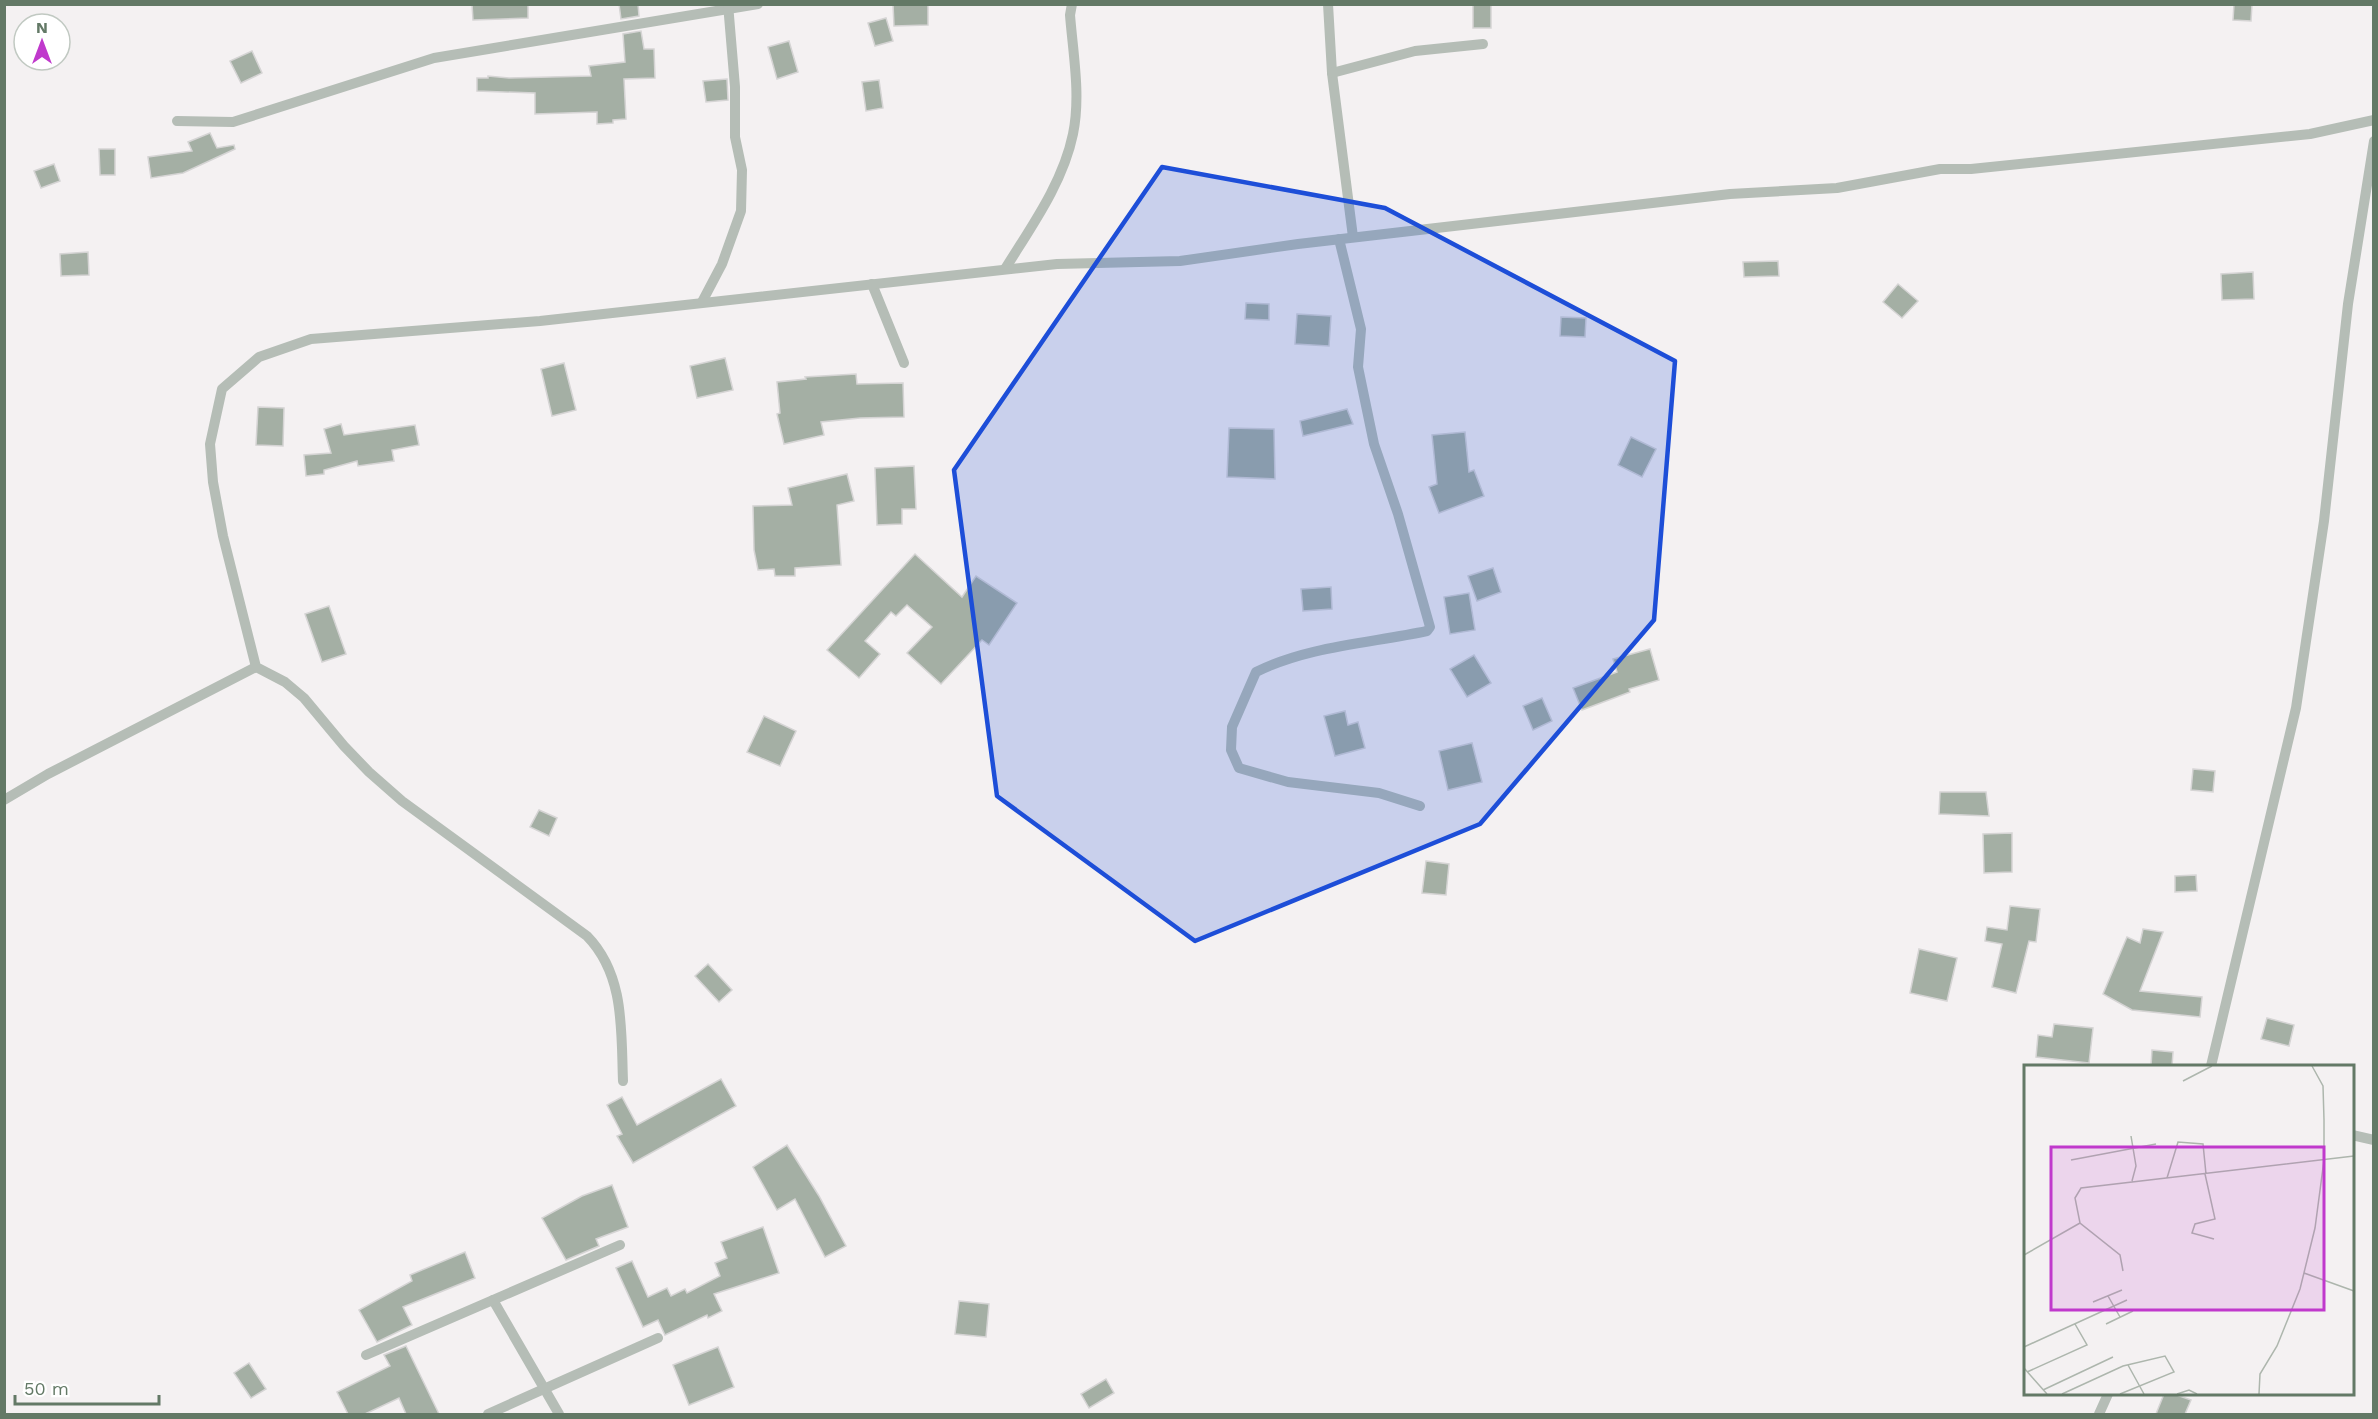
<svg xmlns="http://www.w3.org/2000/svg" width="2378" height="1419" viewBox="0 0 2378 1419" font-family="'Work Sans',sans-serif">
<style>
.building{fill:#a4afa4;stroke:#d5d4d4;stroke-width:1.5}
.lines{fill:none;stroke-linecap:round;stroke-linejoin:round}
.minor{stroke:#b5bdb6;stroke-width:10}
.marked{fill:#1d4ed8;fill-opacity:0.2;stroke:#1d4ed8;stroke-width:4.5;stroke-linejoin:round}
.inset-road{fill:none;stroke:#adb6ad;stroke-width:1.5}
.view{fill:#c039cc;fill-opacity:0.15;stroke:#c039cc;stroke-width:3}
.inset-edge{fill:none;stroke:#637966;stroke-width:3}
</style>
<rect width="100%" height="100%" fill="#f4f1f2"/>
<g class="building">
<polygon points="472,4 528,4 528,18 473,20"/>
<polygon points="619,4 638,4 639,16 621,19"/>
<polygon points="893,4 928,4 928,25 894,26"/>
<rect x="1473" y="4" width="18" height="24"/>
<polygon points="2234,4 2252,4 2251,21 2233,20"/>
<polygon points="886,18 893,41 875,46 868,23"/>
<polygon points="641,31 644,49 654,49 655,78 624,79 626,119 613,120 613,123 597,124 597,112 535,114 535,93 477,91 477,78 488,78 488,76 509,78 591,76 589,66 625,62 623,34"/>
<polygon points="789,41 798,72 777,79 768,47"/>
<polygon points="252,51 262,73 241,83 230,61"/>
<polygon points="727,79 728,100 706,102 703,81"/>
<polygon points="879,80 883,108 866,111 862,82"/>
<polygon points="210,133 217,148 234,145 235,149 183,173 151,178 148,157 192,151 188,142"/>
<polygon points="99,149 115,149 115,175 100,175"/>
<polygon points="54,164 60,181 41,188 34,171"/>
<polygon points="88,252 89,275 61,276 60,254"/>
<polygon points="1778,261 1779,276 1744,277 1743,262"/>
<polygon points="2253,272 2254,299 2222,300 2221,274"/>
<polygon points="1898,284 1918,301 1902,318 1883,302"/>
<polygon points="1246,303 1269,304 1269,320 1245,319"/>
<polygon points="1297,314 1331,316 1329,346 1295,344"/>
<polygon points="1561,317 1586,318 1585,337 1560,336"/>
<polygon points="725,358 733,390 697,398 690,366"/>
<polygon points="564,363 576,410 552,416 541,369"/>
<polygon points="856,374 857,384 903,383 904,417 860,418 821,422 824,435 784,444 777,414 780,413 777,382 806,379 805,377"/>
<polygon points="258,407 284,408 283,446 256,445"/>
<polygon points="1347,409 1353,424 1303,436 1300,421"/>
<polygon points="341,424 344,435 415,425 419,445 392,450 394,461 358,466 357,461 324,470 324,474 306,476 304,455 331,453 324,429"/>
<polygon points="1229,428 1274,429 1275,479 1227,477"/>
<polygon points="1465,432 1469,472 1474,470 1484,496 1439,513 1429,487 1437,484 1432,435"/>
<polygon points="1631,437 1656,449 1642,477 1618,465"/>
<polygon points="914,466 916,509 902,509 902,524 877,525 875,468"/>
<polygon points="847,474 854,501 837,505 841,565 795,568 795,576 775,576 774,569 758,570 754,550 753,506 792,505 788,488"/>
<polygon points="915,554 962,597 976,576 1017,603 989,645 982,640 941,684 907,653 932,627 907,605 896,616 891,612 865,641 880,654 859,678 827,650"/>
<polygon points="1493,568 1501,592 1477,601 1468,576"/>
<polygon points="1331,587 1332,609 1303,611 1301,589"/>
<polygon points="1469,593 1475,630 1450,634 1444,597"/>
<polygon points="329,606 346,654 322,662 305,614"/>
<polygon points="1650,649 1659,680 1629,689 1630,692 1582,710 1573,688 1617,672 1613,659"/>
<polygon points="1474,655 1491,683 1467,697 1450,669"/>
<polygon points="1542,698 1552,721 1533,730 1523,706"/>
<polygon points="1345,711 1348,725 1358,722 1365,748 1335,756 1324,716"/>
<polygon points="764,716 796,731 780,766 747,752"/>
<polygon points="1472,743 1482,782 1448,790 1439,751"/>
<polygon points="2193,769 2215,771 2213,792 2191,790"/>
<polygon points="1940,792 1986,792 1989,816 1939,814"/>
<polygon points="539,810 557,818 549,836 530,827"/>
<polygon points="2012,833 2012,872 1984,873 1983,834"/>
<polygon points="1426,861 1449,864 1446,895 1422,893"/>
<polygon points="2196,875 2197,891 2175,892 2175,876"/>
<polygon points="2010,906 2040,909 2036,942 2029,941 2016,993 1992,987 2002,944 1985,941 1987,927 2007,930"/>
<polygon points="2143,929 2163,932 2140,991 2202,997 2200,1017 2132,1010 2103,994 2127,937 2140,943"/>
<polygon points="1919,949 1957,958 1947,1001 1910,993"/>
<polygon points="708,964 732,990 719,1002 695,976"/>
<polygon points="2267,1018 2294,1025 2289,1046 2261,1039"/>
<polygon points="2054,1024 2093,1028 2089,1063 2036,1057 2038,1035 2052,1037"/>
<polygon points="2152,1050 2173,1052 2172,1066 2151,1066"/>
<polygon points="721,1079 736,1106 633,1163 617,1136 622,1134 607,1105 622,1097 637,1125"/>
<polygon points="787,1145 819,1196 846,1246 825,1257 795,1199 777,1210 753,1167"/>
<polygon points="612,1185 628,1227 596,1239 599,1246 566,1260 542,1218 582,1196"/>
<polygon points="763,1227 779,1273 714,1294 722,1311 708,1318 707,1315 665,1335 658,1320 643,1327 616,1268 632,1261 648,1297 667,1288 671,1296 685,1289 687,1293 720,1276 715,1263 727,1258 721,1242"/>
<polygon points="465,1252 475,1278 403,1307 412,1325 377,1342 359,1310 412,1281 410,1275"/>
<polygon points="959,1301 989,1304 986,1337 955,1334"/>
<polygon points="406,1346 439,1414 406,1414 399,1398 365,1414 348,1414 337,1392 390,1366 384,1355"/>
<polygon points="718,1347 734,1387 689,1405 673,1365"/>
<polygon points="249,1363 266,1389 251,1398 234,1373"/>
<polygon points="1106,1379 1114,1393 1089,1408 1081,1394"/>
<polygon points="2164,1394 2174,1394 2191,1400 2185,1414 2156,1414"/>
</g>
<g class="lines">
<g class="minor">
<polyline points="1328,4 1332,73 1353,237"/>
<polyline points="1332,73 1415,51 1483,44"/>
<polyline points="177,121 233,122 434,58 758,4"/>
<path d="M1339 239 1361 329 1358 367 1374 444 1398 514 1430 627 1427 631C1371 643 1308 646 1256 672L1232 727 1231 750 1239 768 1288 782 1379 793 1420 806"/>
<path d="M1005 269C1031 227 1063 183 1073 134 1081 96 1073 53 1070 15L1072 4"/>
<polyline points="872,284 904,363"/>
<polyline points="702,302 722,264 741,211 742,170 735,137 735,87 728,4"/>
<polyline points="4,800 48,774 256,667"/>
<polyline points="2211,1066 2296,708 2324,521 2348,304 2374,141"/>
<path d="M623 1081C621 1030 625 975 587 936L402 801 369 772 344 746 304 698 285 682 256 667 223 536 213 482 210 444 222 389 259 357 311 339 540 321 1057 264 1180 261 1298 244 1730 194 1837 188 1940 169H1971L2310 134 2374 120"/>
<polyline points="2352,1135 2374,1140"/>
<polyline points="493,1300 559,1414"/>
<polyline points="366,1355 620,1245"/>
<polyline points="488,1414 658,1338"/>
<polyline points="2099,1414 2108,1394"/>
</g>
</g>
<path class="marked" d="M1162 167 1385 208 1675 361 1654 620 1480 824 1195 941 997 796 954 470Z"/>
<g transform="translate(2024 1065)">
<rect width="330" height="330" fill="#f4f1f2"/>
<path class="inset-road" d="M159 16 188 1M107 71 112 101 108 116M47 95 132 79M181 109 191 154 171 159 168 168 190 174M143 113 154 77 179 79 182 109M0 190 56 158M99 206 96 190 56 158 51 133 57 123 330 91M280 208 330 226M84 231 96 252M69 237 98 225M82 259 109 246M0 282 103 235M104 300 120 329M0 303 23 329M3 307 63 280 51 259M19 325 89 292M38 329 99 301 141 291 150 307 96 329M153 329 165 325 173 329M235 329 236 309 253 281 276 224 291 163 300 95V55L299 21 288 1"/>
<path class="view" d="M27 82H300V245H27Z"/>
<rect width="330" height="330" class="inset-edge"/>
</g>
<rect width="2378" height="1419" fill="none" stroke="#637966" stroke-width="12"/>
<g transform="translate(42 42)"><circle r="28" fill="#ffffff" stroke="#c1c9c2" stroke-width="1.5"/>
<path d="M0-4.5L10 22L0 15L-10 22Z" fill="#c039cc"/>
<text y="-9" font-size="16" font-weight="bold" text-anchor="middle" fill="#637966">N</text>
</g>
<path d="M15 1395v9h144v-9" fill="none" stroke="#637966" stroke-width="3"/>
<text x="24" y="1395" font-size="18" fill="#637966" stroke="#ffffff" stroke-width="4.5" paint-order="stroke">50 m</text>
</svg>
